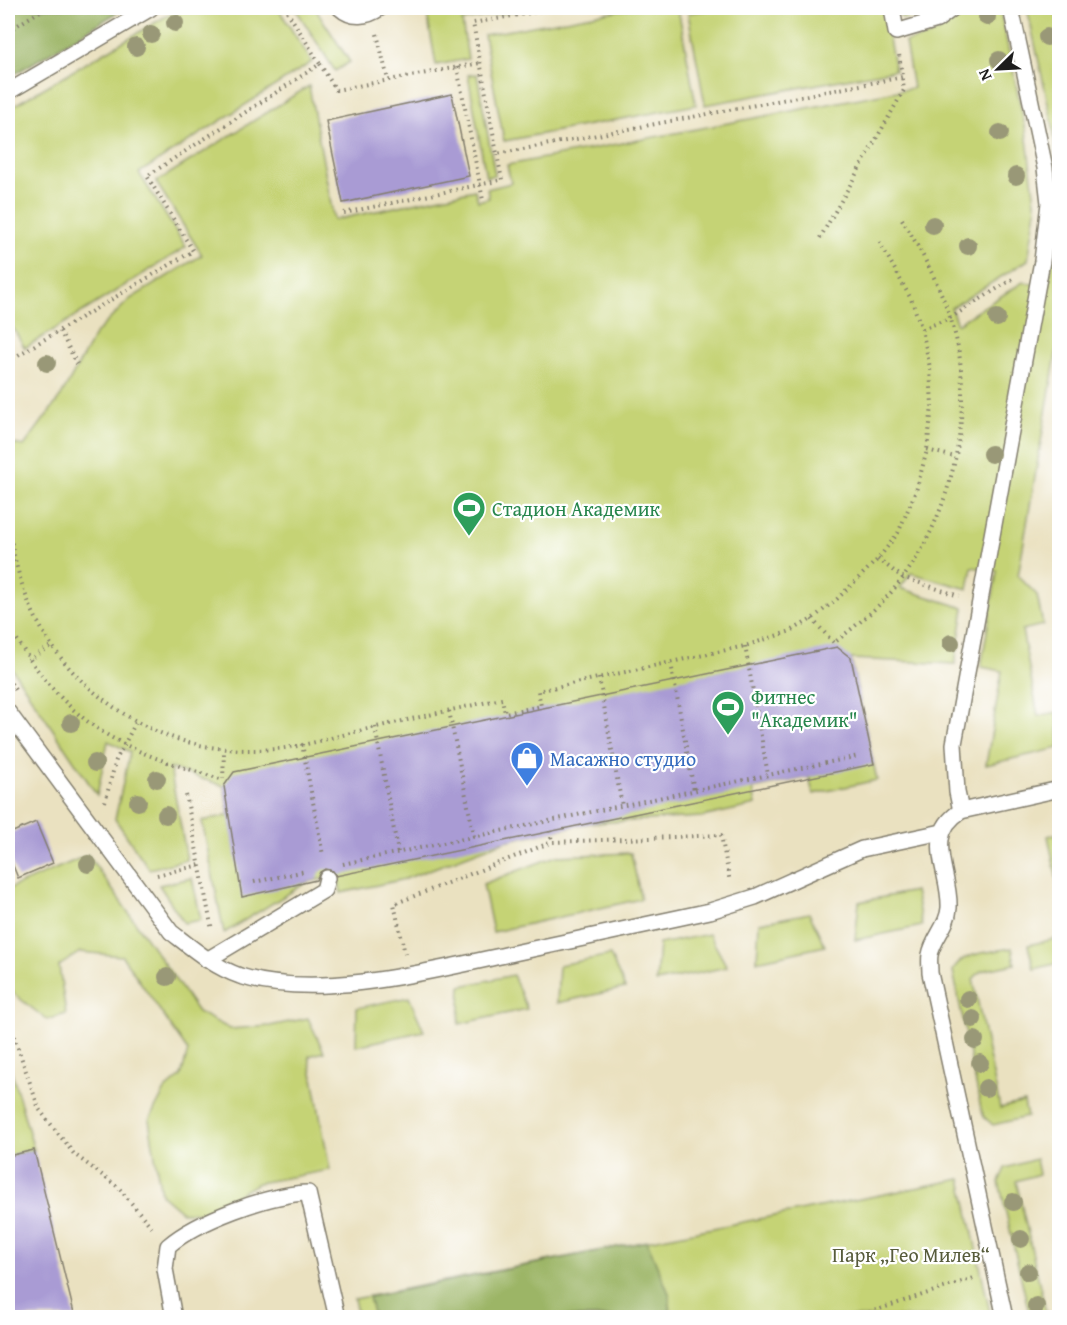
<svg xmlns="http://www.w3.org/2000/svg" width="1067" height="1325" viewBox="0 0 1067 1325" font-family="'Gentium Book Plus',serif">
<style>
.green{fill:#c5d375;stroke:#707848;stroke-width:1.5}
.forest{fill:#9cb566;stroke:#5c6841;stroke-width:1.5}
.building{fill:#a99bd4}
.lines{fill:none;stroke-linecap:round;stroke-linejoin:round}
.service-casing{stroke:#837e6e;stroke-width:18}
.path{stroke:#837e6e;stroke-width:4;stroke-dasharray:1.5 4.5;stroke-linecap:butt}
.service{stroke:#fff;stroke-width:15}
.tree{fill:#999877}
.labels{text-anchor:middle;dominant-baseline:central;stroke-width:4.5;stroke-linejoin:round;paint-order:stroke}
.leisure-label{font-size:20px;fill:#27864d;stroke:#fff;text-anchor:start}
.shop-label{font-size:20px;fill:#366cbe;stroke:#fff;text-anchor:start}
.park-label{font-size:20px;fill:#575c3b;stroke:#fff}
</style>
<rect width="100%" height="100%" fill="#fff"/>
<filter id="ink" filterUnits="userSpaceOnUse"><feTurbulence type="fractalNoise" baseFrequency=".0167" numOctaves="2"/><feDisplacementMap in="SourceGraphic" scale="12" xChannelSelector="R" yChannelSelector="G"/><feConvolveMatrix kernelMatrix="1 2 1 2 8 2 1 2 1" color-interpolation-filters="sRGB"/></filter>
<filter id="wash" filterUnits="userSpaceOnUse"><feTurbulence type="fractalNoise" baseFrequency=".008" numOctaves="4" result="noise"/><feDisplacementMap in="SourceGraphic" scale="24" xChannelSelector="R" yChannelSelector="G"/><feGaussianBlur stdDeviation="1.35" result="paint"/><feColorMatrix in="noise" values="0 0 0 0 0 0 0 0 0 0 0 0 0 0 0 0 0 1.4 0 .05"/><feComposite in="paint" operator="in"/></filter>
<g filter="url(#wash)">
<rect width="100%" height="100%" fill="#eae1c0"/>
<g class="green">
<polygon points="180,8 278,8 312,62 139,173 186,247 25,348 8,320 8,109"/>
<polygon points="295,8 315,8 350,62 335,71"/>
<polygon points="426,8 534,8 462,21 468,59 436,65"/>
<polygon points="631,8 678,8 696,105 504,141 484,35"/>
<polygon points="720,8 883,8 895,70 705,105 688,13"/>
<polygon points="898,8 938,8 924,15 903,19 899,15"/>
<polygon points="978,8 993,8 1001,15 1026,131 1036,210 1028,260 951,308 957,324 1023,282 1048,287 1059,221 1059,337 1018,576 1037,595 1043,625 1022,630 1038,716 1058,712 1059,748 986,765 1002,671 981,667 997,571 972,567 968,589 911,573 900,588 964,608 955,664 851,659 877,780 813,794 809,777 753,789 756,805 702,817 590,823 550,831 505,841 405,879 341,893 338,876 307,882 224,933 202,821 229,815 224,786 170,768 187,860 149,869 115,819 130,752 108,741 97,795 8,663 8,443 24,446 61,396 96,333 130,299 202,255 156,182 309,86 334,220 475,190 478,201 489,198 487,189 511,183 507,165 913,88 905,42 929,36"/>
<polygon points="1027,8 1056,8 1059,26 1059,178 1053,126"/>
<polygon points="477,74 495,175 486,177 468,75"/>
<polygon points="1059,833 1060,833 1059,890 1048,836"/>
<polygon points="631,853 641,899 493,932 483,884 556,856"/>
<polygon points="88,855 198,1012 230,1029 270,1026 308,1018 324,1052 309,1056 330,1170 258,1183 206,1213 182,1212 161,1194 149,1120 165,1090 181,1076 188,1051 122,956 80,952 59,966 66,1014 47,1020 14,994 8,984 8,889"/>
<polygon points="192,878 201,920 184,923 159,885"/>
<polygon points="915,891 922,926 855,940 859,902"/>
<polygon points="809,913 825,946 757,961 759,923"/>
<polygon points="709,934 727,967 656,982 659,944"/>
<polygon points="1059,938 1059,963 1034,969 1028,945"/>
<path d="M1012 948 1015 964 981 971 973 979 1000 1108 1024 1102 1027 1117 993 1125 984 1117 981 1109 953 971C959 952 994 952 1012 948Z"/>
<polygon points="610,955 625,988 557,1003 559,965"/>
<polygon points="513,975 527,1009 459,1024 461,986"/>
<polygon points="409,997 424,1031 356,1046 357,1008"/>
<polygon points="8,1059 34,1150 8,1156"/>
<polygon points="1036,1159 1039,1174 1016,1181 1047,1317 1030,1317 999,1182 1005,1168"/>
<polygon points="961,1179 991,1317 358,1318 354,1299"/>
</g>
<g class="forest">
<polygon points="8,8 125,8 8,78"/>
<polygon points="647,1241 670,1296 670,1317 374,1317 369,1297"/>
</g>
<g id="blocks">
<g class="building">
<polygon points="452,94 469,176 343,203 326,121"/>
<polygon points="837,647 851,658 874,764 336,876 333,871 325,869 320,872 316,880 242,897 224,786 234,772"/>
<polygon points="36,822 53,863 18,878 8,853 8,834"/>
<polygon points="34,1150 75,1317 8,1317 8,1156"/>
</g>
</g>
</g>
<g filter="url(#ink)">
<use href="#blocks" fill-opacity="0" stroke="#837e6e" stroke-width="1.5"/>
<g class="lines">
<g class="service-casing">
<g id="service">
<path d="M340 8C352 19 367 17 380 8"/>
<polyline points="892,8 896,32 937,20 953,8"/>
<polyline points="8,92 151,8"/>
<path d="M8 712 171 932C193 949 214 967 240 976 319 1001 435 970 514 953 579 939 645 925 710 911L755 897 862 849 942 832"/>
<polyline points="961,811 957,792 954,744 1042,261 1049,203 1045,168 1011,8"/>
<polyline points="207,960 324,890 327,878"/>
<path d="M174 1318 165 1269 168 1246C197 1221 269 1194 308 1193L337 1318"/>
<path d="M1005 1318 930 973C930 967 929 960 930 955 933 938 948 926 949 908 951 873 922 835 961 811L1060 789"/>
</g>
</g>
<g class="path">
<polyline points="558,8 473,23 497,154 903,77"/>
<polyline points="8,31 45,8"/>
<polyline points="377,34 388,80"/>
<polyline points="320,64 336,90 480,63"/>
<polyline points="457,67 483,200"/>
<polyline points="344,213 502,180 497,154"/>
<polyline points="820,238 904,90 899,54"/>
<polyline points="922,329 950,318 1016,277"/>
<polyline points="60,331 77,364"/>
<polyline points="8,361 193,251 147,176 320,64 285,8"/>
<polyline points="8,447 8,469"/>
<polyline points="927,450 955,457"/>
<path d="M8 513C13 577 36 638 84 683 140 734 199 755 275 749 303 747 332 737 359 731 407 720 454 709 502 699L505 713 541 706 538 691 745 646 791 631 812 619 837 599 878 559 898 533 916 491 927 450 932 406 930 368 922 329 911 299 878 239"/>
<polyline points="878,559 902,577 959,596"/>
<path d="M812 619 834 643C850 630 867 617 882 602 943 541 972 437 959 353 951 305 927 261 902 219"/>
<path d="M8 624C35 673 72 719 124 744 155 760 190 769 223 780L224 751"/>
<polyline points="745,646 768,775"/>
<polyline points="28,660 51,646"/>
<polyline points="671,663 694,791"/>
<polyline points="8,678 15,690"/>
<polyline points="599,678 622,806"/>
<polyline points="449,711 474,836"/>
<polyline points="375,727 398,852"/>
<polyline points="302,744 323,855"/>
<polyline points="186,795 212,930"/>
<polyline points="105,802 116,760 136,722"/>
<polyline points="550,831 552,842"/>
<polyline points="343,864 859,756"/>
<polyline points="157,875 200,865"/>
<polyline points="254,882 306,871"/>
<polyline points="405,954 394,904 552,842 721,835 730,882"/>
<polyline points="8,1019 39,1109 74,1154 118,1187 154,1230"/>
<polyline points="852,1318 974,1278"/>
</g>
<use href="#service" class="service"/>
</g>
<g class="tree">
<circle cx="987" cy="17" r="9"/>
<circle cx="175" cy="23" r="9"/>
<circle cx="151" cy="34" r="9"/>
<circle cx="1047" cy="37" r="9"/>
<circle cx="136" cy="47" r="9"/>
<circle cx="999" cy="60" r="9"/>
<circle cx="1000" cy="133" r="9"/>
<circle cx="1016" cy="176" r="9"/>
<circle cx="933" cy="225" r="9"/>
<circle cx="968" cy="246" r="9"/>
<circle cx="997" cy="318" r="9"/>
<circle cx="47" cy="363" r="9"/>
<circle cx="991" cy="454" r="9"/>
<circle cx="951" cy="643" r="9"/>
<circle cx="71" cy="723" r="9"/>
<circle cx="95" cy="763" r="9"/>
<circle cx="157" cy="779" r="9"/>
<circle cx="138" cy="802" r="9"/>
<circle cx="166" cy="815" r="9"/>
<circle cx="88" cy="864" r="9"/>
<circle cx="167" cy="977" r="9"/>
<circle cx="968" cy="999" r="9"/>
<circle cx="973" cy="1019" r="9"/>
<circle cx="975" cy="1040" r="9"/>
<circle cx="980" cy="1063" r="9"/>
<circle cx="986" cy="1088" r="9"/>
<circle cx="1013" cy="1202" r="9"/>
<circle cx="1021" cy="1239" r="9"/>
<circle cx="1028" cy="1272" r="9"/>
<circle cx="1036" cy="1306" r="9"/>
</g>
</g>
<defs>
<g id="stadium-pin" transform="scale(1.725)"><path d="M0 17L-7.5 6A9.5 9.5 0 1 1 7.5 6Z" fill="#2e9e5b" stroke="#fff"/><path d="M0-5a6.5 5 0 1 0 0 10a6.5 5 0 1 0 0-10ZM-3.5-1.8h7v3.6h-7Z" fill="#fff"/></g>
<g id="shop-pin" transform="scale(1.725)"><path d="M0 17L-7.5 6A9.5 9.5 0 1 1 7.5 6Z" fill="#3f7fe0" stroke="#fff"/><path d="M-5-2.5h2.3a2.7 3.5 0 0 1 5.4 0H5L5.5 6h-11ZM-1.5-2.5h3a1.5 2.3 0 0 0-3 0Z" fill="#fff"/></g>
</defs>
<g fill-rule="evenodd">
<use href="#stadium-pin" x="469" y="508"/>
<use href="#stadium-pin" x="728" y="707"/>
<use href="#shop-pin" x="527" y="758"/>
</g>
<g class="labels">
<g class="leisure-label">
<text x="492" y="508">Стадион Академик</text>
<text x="751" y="696">Фитнес<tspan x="751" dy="23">"Академик"</tspan></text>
</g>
<g class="shop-label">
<text x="550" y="758">Масажно студио</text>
</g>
<g class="park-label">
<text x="911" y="1254">Парк „Гео Милев“</text>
</g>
</g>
<rect width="1067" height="1325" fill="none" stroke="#fff" stroke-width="30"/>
<g transform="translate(998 69) rotate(246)" stroke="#ffffff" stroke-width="4.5" paint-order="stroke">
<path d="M0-4.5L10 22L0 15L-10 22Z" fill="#1c1c1c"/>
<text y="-9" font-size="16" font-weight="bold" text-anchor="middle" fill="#1c1c1c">N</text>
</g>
</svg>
